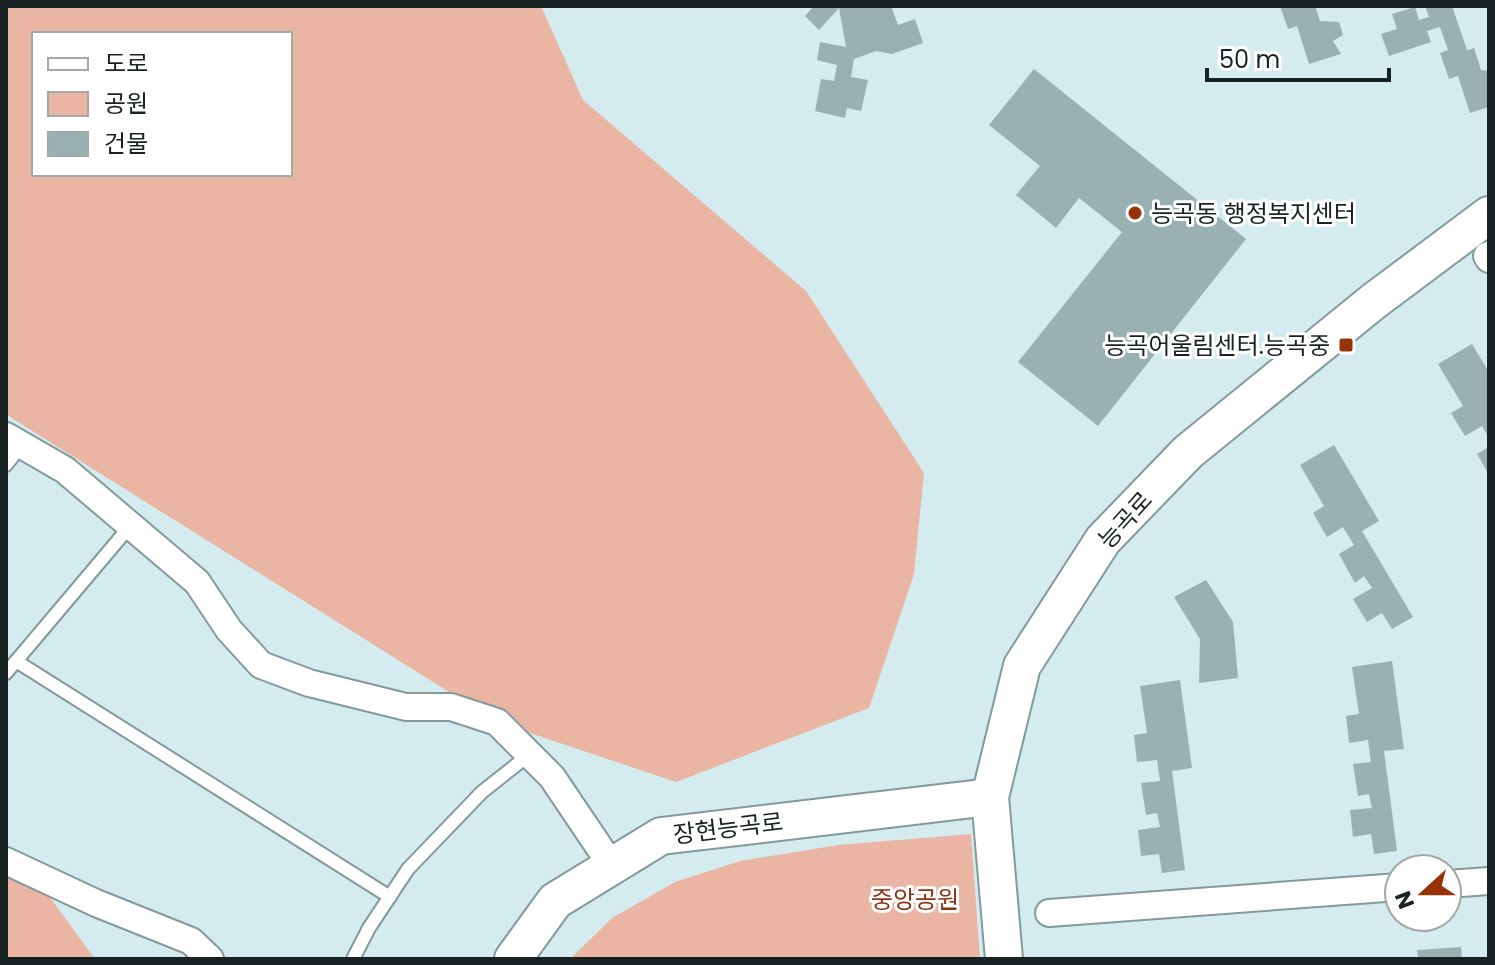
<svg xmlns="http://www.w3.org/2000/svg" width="1495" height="965" viewBox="0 0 1495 965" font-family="Poppins,'Noto Sans KR',sans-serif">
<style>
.green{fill:#ebb5a3;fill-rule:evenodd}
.building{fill:#9ab1b4}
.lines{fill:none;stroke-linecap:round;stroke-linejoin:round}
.lane-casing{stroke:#839a9d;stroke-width:16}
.street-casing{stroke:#839a9d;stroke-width:30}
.secondary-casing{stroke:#839a9d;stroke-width:40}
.lane{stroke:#fff;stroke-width:12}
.street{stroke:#fff;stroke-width:26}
.secondary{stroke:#fff;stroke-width:36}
.poi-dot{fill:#973106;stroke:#fff;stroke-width:3}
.labels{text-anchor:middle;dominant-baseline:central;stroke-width:6;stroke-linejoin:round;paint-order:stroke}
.poi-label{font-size:24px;fill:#192223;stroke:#fff;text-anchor:start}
.street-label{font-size:24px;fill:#192223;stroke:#fff}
.park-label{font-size:24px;fill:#893313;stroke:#fff}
</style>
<rect width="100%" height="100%" fill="#d4ecef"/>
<g class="green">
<path d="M6 6H541L583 100 806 291 924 473 914 574 869 708 676 782 497 722 10 417 6 414ZM34 34H290V174H34Z"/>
<polygon points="971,834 980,959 570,959 612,918 675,882 740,861 838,845"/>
<polygon points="6,862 38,881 95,959 6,959"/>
</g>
<g class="building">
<polygon points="814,6 891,6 898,25 915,19 923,43 892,54 876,51 854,59 851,77 868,80 861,111 847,108 845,118 815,111 821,79 834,81 837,65 817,60 820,42 846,47 839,8 819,30 805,16"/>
<polygon points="1280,6 1315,6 1320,21 1339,22 1343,35 1333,41 1341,54 1309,64 1297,26 1288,29"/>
<polygon points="1425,6 1452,6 1467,50 1474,48 1481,70 1489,71 1489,107 1470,113 1458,76 1449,79 1440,53 1448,50 1440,27 1427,31 1431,42 1389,56 1381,34 1397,29 1392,14 1415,7 1419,20 1429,17"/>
<polygon points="1034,69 1246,239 1098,426 1018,362 1122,232 1079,198 1056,228 1016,195 1040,166 989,125"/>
<polygon points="1472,344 1489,372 1489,438 1482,426 1465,436 1451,413 1463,406 1438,364"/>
<polygon points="1334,445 1379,521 1362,531 1413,617 1392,629 1382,613 1367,622 1353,599 1372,588 1364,576 1355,583 1339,554 1354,545 1343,527 1327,537 1313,513 1324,506 1300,465"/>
<polygon points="1489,447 1489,475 1477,454"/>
<polygon points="1206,580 1233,622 1238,678 1199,683 1200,639 1174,597"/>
<polygon points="1392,661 1404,749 1384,751 1397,851 1374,854 1371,834 1353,837 1350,810 1372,808 1369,794 1358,796 1353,764 1371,762 1368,740 1349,743 1346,716 1359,714 1352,667"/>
<polygon points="1180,680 1192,768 1172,771 1185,870 1162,873 1159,854 1141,856 1138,830 1160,827 1157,813 1146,815 1141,783 1160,781 1157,760 1137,762 1134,735 1147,733 1140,686"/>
<polygon points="1461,947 1462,959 1418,959 1417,950"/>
</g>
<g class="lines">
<g class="lane-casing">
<g id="lane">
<polyline points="6,465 22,445"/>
<polyline points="16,661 390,897"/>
<polyline points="6,673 131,525"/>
<polyline points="353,959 369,928 408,869 482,792 530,754"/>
</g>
</g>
<g class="street-casing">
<g id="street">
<polyline points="1489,255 1487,256 1489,259"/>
<polyline points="6,436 65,470 197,582 229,630 261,665 309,683 406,707 451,707 497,722 552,777 612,866"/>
<polyline points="6,861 96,903 191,941 210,959"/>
<polyline points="1447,884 1489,881"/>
<polyline points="1049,913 1399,887"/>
</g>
</g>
<g class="secondary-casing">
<g id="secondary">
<polyline points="513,959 555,901 661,836 990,797"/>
<polyline points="1004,959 990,797 1022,666 1103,540 1188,452 1374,301 1489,215"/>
</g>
</g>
<use href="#lane" class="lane"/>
<use href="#street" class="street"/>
<use href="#secondary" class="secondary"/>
</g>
<g class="poi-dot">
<circle cx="1135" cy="213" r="8"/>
<rect x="1338" y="337" width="16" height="16" rx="4"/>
</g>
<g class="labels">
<g class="poi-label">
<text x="1151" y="213">능곡동 행정복지센터</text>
<text x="1330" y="345" text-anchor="end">능곡어울림센터.능곡중</text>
</g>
<g class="street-label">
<text transform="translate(1125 520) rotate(-48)">능곡로</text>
<text transform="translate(728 828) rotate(-7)">장현능곡로</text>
</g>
<g class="park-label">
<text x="915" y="899">중앙공원</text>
</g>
</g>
<rect width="1495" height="965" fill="none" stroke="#192223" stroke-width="16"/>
<rect x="32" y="32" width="260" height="144" fill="#ffffff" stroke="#a3a7a7" stroke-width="2"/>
<rect x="48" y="58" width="40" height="12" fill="#ffffff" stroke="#a3a7a7" stroke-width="2"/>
<text x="104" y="72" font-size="24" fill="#192223">도로</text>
<rect x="48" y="92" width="40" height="24" fill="#ebb5a3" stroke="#a3a7a7" stroke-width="2"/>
<text x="104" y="112" font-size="24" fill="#192223">공원</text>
<rect x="48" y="132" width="40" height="24" fill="#9ab1b4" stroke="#a3a7a7" stroke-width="2"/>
<text x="104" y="152" font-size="24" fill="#192223">건물</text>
<g transform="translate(1423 893) rotate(249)"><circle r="38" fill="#ffffff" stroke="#a3a7a7" stroke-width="2"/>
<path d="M0-6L14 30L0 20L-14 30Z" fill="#973106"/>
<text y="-12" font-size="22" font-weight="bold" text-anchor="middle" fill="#192223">N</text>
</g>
<path d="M1207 68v12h182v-12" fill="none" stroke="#192223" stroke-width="4"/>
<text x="1219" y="68" font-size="24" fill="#192223" stroke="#ffffff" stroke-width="6" paint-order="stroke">50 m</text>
</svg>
